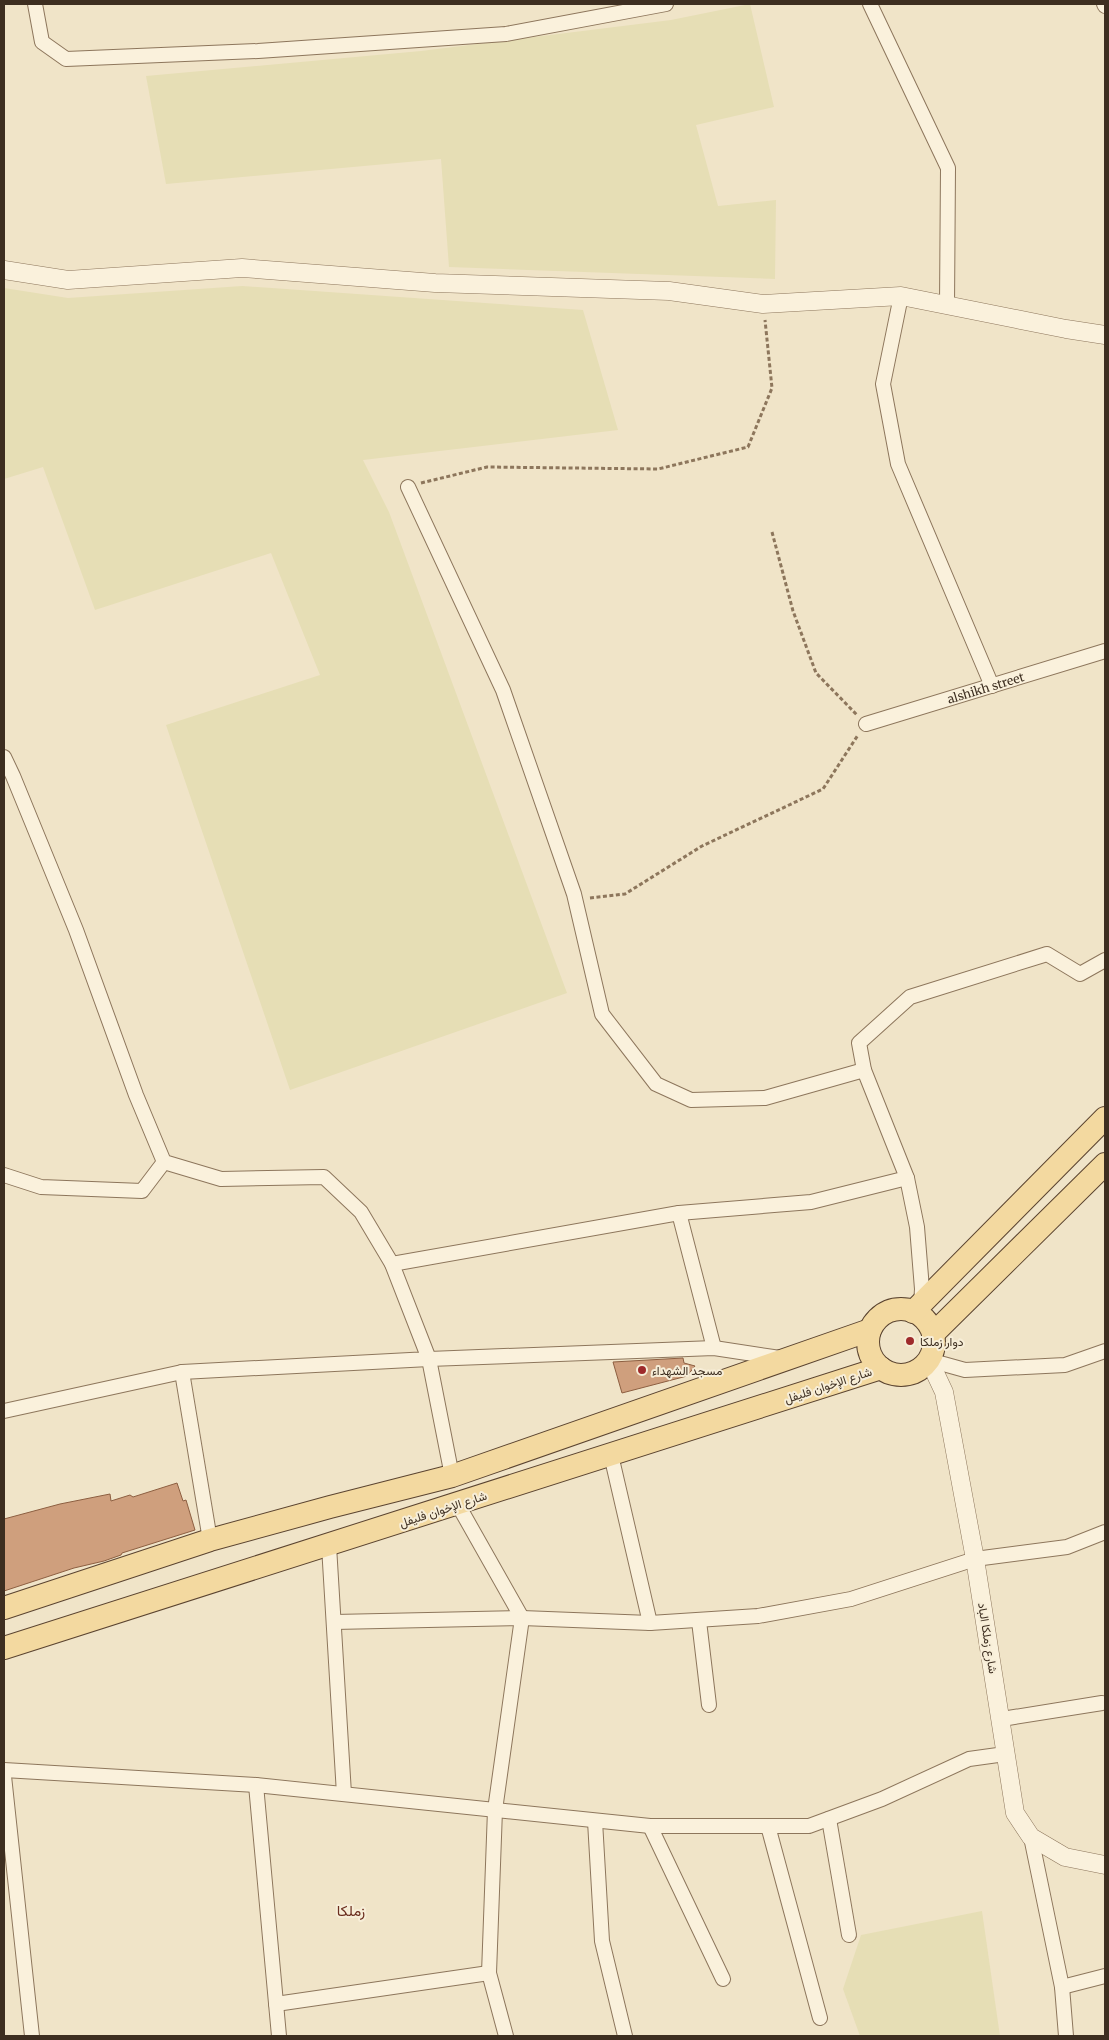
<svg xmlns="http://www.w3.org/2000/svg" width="1109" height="2040" viewBox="0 0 1109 2040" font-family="Merriweather,Vazirmatn,serif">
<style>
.farmland{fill:#e6deb5}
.building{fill:#cf9f7d;stroke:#8d5f41}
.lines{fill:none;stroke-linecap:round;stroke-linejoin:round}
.minor-casing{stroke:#8d765c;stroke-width:16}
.tertiary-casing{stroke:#8d765c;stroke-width:19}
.primary-casing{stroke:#5b4430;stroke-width:24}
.path{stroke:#8d765c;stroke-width:3;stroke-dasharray:4 2.5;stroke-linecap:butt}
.minor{stroke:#faf1dc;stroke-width:14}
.tertiary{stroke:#faf1dc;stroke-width:18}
.primary{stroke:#f3d9a0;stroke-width:22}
.poi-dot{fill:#9e2a2b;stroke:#f7eed8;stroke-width:2}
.labels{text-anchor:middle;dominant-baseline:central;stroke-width:4;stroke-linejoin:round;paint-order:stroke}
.street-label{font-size:12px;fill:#3d2e20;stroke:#f7eed8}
.poi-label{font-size:12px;fill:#3d2e20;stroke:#f7eed8;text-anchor:start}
.quarter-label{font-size:15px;fill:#6b2e1e;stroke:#f7eed8}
</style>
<rect width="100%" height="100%" fill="#f0e4c8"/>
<g class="farmland">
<polygon points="750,4 774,107 696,125 718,206 776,200 775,279 449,267 441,159 166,184 146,76 421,51 671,20"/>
<polygon points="242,286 583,310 618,430 363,460 389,512 567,993 290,1090 166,725 320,675 271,553 95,610 43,467 4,479 4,288 68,298"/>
<polygon points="982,1911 1000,2036 860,2036 843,1989 861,1935"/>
</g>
<g class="building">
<polygon points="683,1358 684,1363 695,1366 687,1376 622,1393 613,1362"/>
<polygon points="177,1483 183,1501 186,1500 195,1530 122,1553 121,1555 104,1561 74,1568 4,1591 4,1519 60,1504 110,1494 111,1501 130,1495 133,1497"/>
</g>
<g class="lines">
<g class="minor-casing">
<g id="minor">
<polyline points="35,4 42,42 66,59 258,51 506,34 666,4"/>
<polyline points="870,4 948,168 947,305"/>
<polyline points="1104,4 1105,6"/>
<polyline points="901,296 883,384 898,464 992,686"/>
<polyline points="408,487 503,690 574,894 602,1014 656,1084 691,1100 765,1098 864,1070"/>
<path id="s1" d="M866 724 1105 651"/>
<polyline points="4,757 13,776 76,930 136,1095 164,1162 221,1179 324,1177 361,1212 392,1264 429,1359 182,1372 4,1411"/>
<polyline points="4,1175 41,1187 142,1191 164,1162"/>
<polyline points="679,1213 714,1348"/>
<polyline points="392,1264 679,1213 811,1202 907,1178"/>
<polyline points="921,1305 922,1289 917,1227 907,1178 864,1070 859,1043 910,997 1047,954 1080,974 1105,960"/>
<polyline points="929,1360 965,1370 1065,1365 1105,1351"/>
<polyline points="182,1372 210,1540"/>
<polyline points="611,1455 650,1623"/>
<polyline points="452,1476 429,1359 714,1348 780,1358"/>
<polyline points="457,1503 522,1618 495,1810 489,1973 506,2036"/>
<polyline points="329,1546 344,1794"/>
<polyline points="699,1621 709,1705"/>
<polyline points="334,1622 522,1618 650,1623 758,1616 851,1599 975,1559 1067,1547 1105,1532"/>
<polyline points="1002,1719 1102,1703"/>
<polyline points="4,1770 256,1785 650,1826 809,1826 882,1799 969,1759 1005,1754"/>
<polyline points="4,1776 32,2036"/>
<polyline points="256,1785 279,2036"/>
<polyline points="829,1819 849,1935"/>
<polyline points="595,1821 602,1941 625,2036"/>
<polyline points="650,1826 723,1979"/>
<polyline points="768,1826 820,2018"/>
<polyline points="1031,1837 1062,1987 1066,2036"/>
<polyline points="1062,1987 1105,1976"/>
<polyline points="276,2004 489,1973"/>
</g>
</g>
<g class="tertiary-casing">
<g id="tertiary">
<polyline points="4,270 68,280 242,268 435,283 669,291 763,304 901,296 1066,329 1105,335"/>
<polyline points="929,1360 944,1392 975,1559 1015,1813 1031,1837 1065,1857 1105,1865"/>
</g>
</g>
<g class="primary-casing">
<g id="primary">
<circle cx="901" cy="1342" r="33"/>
<polyline points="913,1312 1105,1118"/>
<polyline points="933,1334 1105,1164"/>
<polyline points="4,1608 210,1540 330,1507 452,1476 870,1330"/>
<polyline points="4,1648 881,1368"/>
</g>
</g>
<g class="path">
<polyline points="421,483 487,467 658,469 748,447 772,388 765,320"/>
<polyline points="772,532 793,611 816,673 857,715"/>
<polyline points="590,898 625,894 702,846 823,789 858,735"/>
</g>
<use href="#minor" class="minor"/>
<use href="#tertiary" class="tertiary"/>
<use href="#primary" class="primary"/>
</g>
<g class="poi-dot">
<circle cx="910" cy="1341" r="5"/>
<circle cx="642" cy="1370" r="5"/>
</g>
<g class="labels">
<g class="street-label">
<text stroke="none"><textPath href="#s1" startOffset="125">alshikh street</textPath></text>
<text transform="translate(828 1385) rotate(-18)">شارع الإخوان فليفل</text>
<text transform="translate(443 1509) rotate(-18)">شارع الإخوان فليفل</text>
<text transform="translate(988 1638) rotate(81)">شارع زملكا الباد</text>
</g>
<g class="poi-label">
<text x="920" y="1341">دوار زملكا</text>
<text x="652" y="1370">مسجد الشهداء</text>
</g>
<g class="quarter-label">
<text x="351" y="1910">زملكا</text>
</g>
</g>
<rect width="1109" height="2040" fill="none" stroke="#3d2e20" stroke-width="10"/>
</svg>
